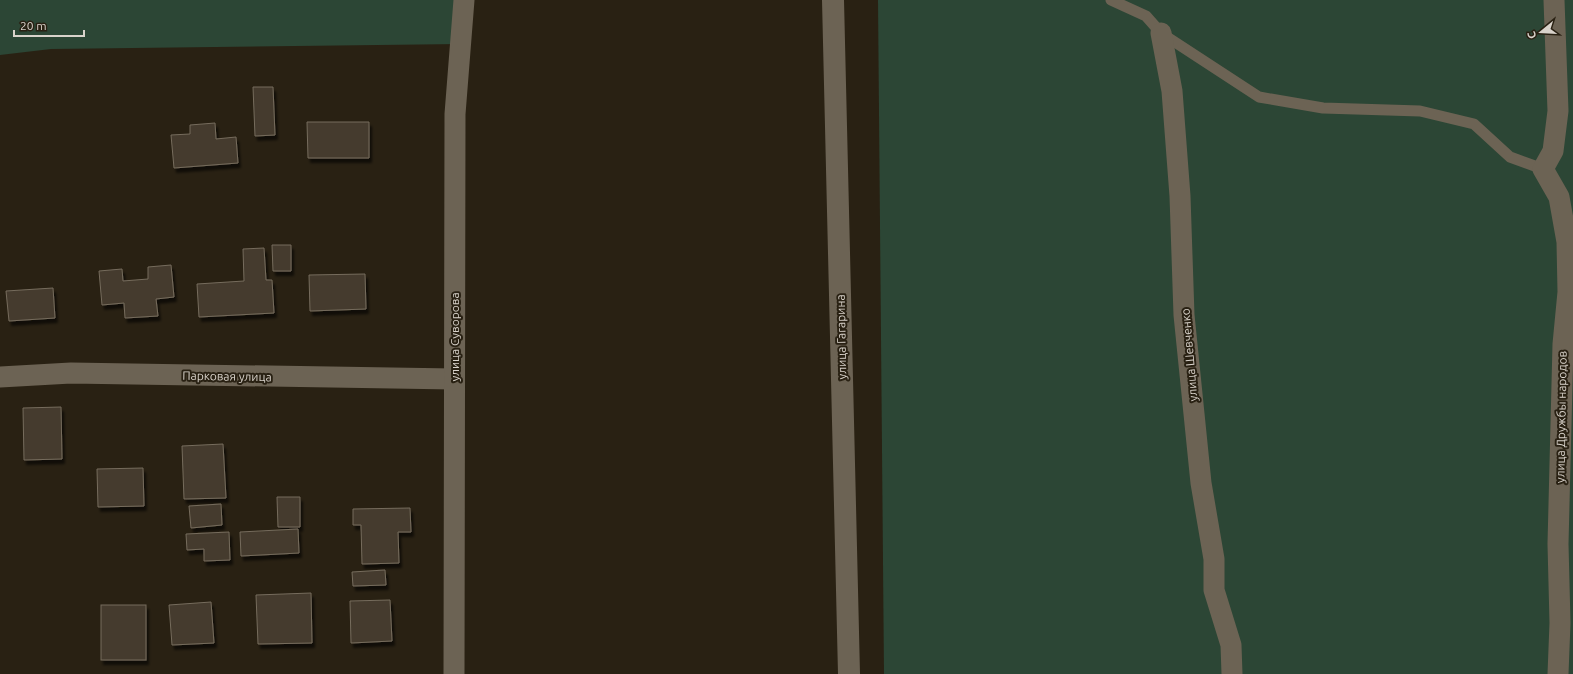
<svg xmlns="http://www.w3.org/2000/svg" width="1573" height="674" viewBox="0 0 1573 674" font-family="Ubuntu,sans-serif">
<style>
.green{fill:#2c4635}
.building{fill:#443b2d;stroke:#766c5d;filter:url(#shadow)}
.lines{fill:none;stroke-linecap:round;stroke-linejoin:round}
.lane{stroke:#6c6354;stroke-width:11}
.street{stroke:#6c6354;stroke-width:21}
.secondary{stroke:#6c6354;stroke-width:22}
.labels{text-anchor:middle;dominant-baseline:central;stroke-width:4;stroke-linejoin:round;paint-order:stroke}
.street-label{font-size:12px;fill:#d9d3cb;stroke:#292113}
</style>
<defs>
<filter id="shadow"><feDropShadow dx="2.5" dy="4.5" stdDeviation="1" flood-color="#0009"/></filter>
</defs>
<rect width="100%" height="100%" fill="#292113"/>
<g class="green">
<polygon points="0,0 464,0 461,44 51,49 0,55"/>
<polygon points="878,0 1573,0 1573,674 884,674"/>
</g>
<g class="building">
<polygon points="253,87 273,87 275,135 255,136"/>
<polygon points="307,122 369,122 369,158 308,158"/>
<polygon points="215,123 216,139 236,137 238,163 174,168 171,135 190,134 190,125"/>
<polygon points="272,245 291,245 291,271 273,271"/>
<polygon points="264,248 266,280 272,280 274,313 199,317 197,284 244,281 243,249"/>
<polygon points="171,265 174,297 156,299 158,316 125,318 124,303 102,305 99,271 122,269 123,281 148,279 148,267"/>
<polygon points="365,274 366,309 310,311 309,275"/>
<polygon points="53,288 55,318 9,321 6,291"/>
<polygon points="61,407 62,459 24,460 23,408"/>
<polygon points="223,444 226,498 184,499 182,446"/>
<polygon points="143,468 144,506 98,507 97,469"/>
<polygon points="277,497 300,497 300,527 278,527"/>
<polygon points="221,504 222,525 191,528 189,506"/>
<polygon points="410,508 411,532 398,532 399,563 362,564 361,525 353,525 353,509"/>
<polygon points="298,529 299,553 241,556 240,532"/>
<polygon points="229,532 230,560 204,561 204,549 187,550 186,534"/>
<polygon points="385,570 386,585 353,586 352,572"/>
<polygon points="311,593 312,643 258,644 256,595"/>
<polygon points="390,600 392,641 351,643 350,601"/>
<polygon points="211,602 214,643 172,645 169,605"/>
<rect x="101" y="605" width="45" height="55"/>
</g>
<g class="lines">
<polyline class="lane" points="1111,0 1146,16 1161,33 1259,97 1323,108 1420,111 1474,124 1510,157 1543,169"/>
<g class="street">
<polyline points="1554,0 1558,111 1553,151 1543,169 1559,197 1567,242 1568,292 1563,344 1558,544 1560,623 1558,674"/>
<polyline points="1161,33 1172,91 1180,196 1184,315 1201,483 1214,559 1214,590 1231,645 1232,674"/>
<polyline points="0,377 71,373 454,379"/>
<polyline points="454,674 455,114 464,0"/>
</g>
<polyline class="secondary" points="833,0 849,674"/>
</g>
<g class="labels">
<g class="street-label">
<text transform="translate(454 337) rotate(-90)">улица Суворова</text>
<text transform="translate(841 337) rotate(-91)">улица Гагарина</text>
<text transform="translate(1189 355) rotate(-95)">улица Шевченко</text>
<text transform="translate(227 376) rotate(1)">Парковая улица</text>
<text transform="translate(1561 417) rotate(-89)">улица Дружбы народов</text>
</g>
</g>
<g transform="translate(1541 32) rotate(252)" stroke="#292113" stroke-width="3" paint-order="stroke">
<path d="M0-3L7 15L0 10L-7 15Z" fill="#d9d3cb"/>
<text y="-6" font-size="11" font-weight="bold" text-anchor="middle" fill="#d9d3cb">С</text>
</g>
<path d="M14 30v6h70v-6" fill="none" stroke="#d9d3cb" stroke-width="2"/>
<text x="20" y="30" font-size="12" fill="#d9d3cb" stroke="#292113" stroke-width="3" paint-order="stroke">20 m</text>
</svg>
